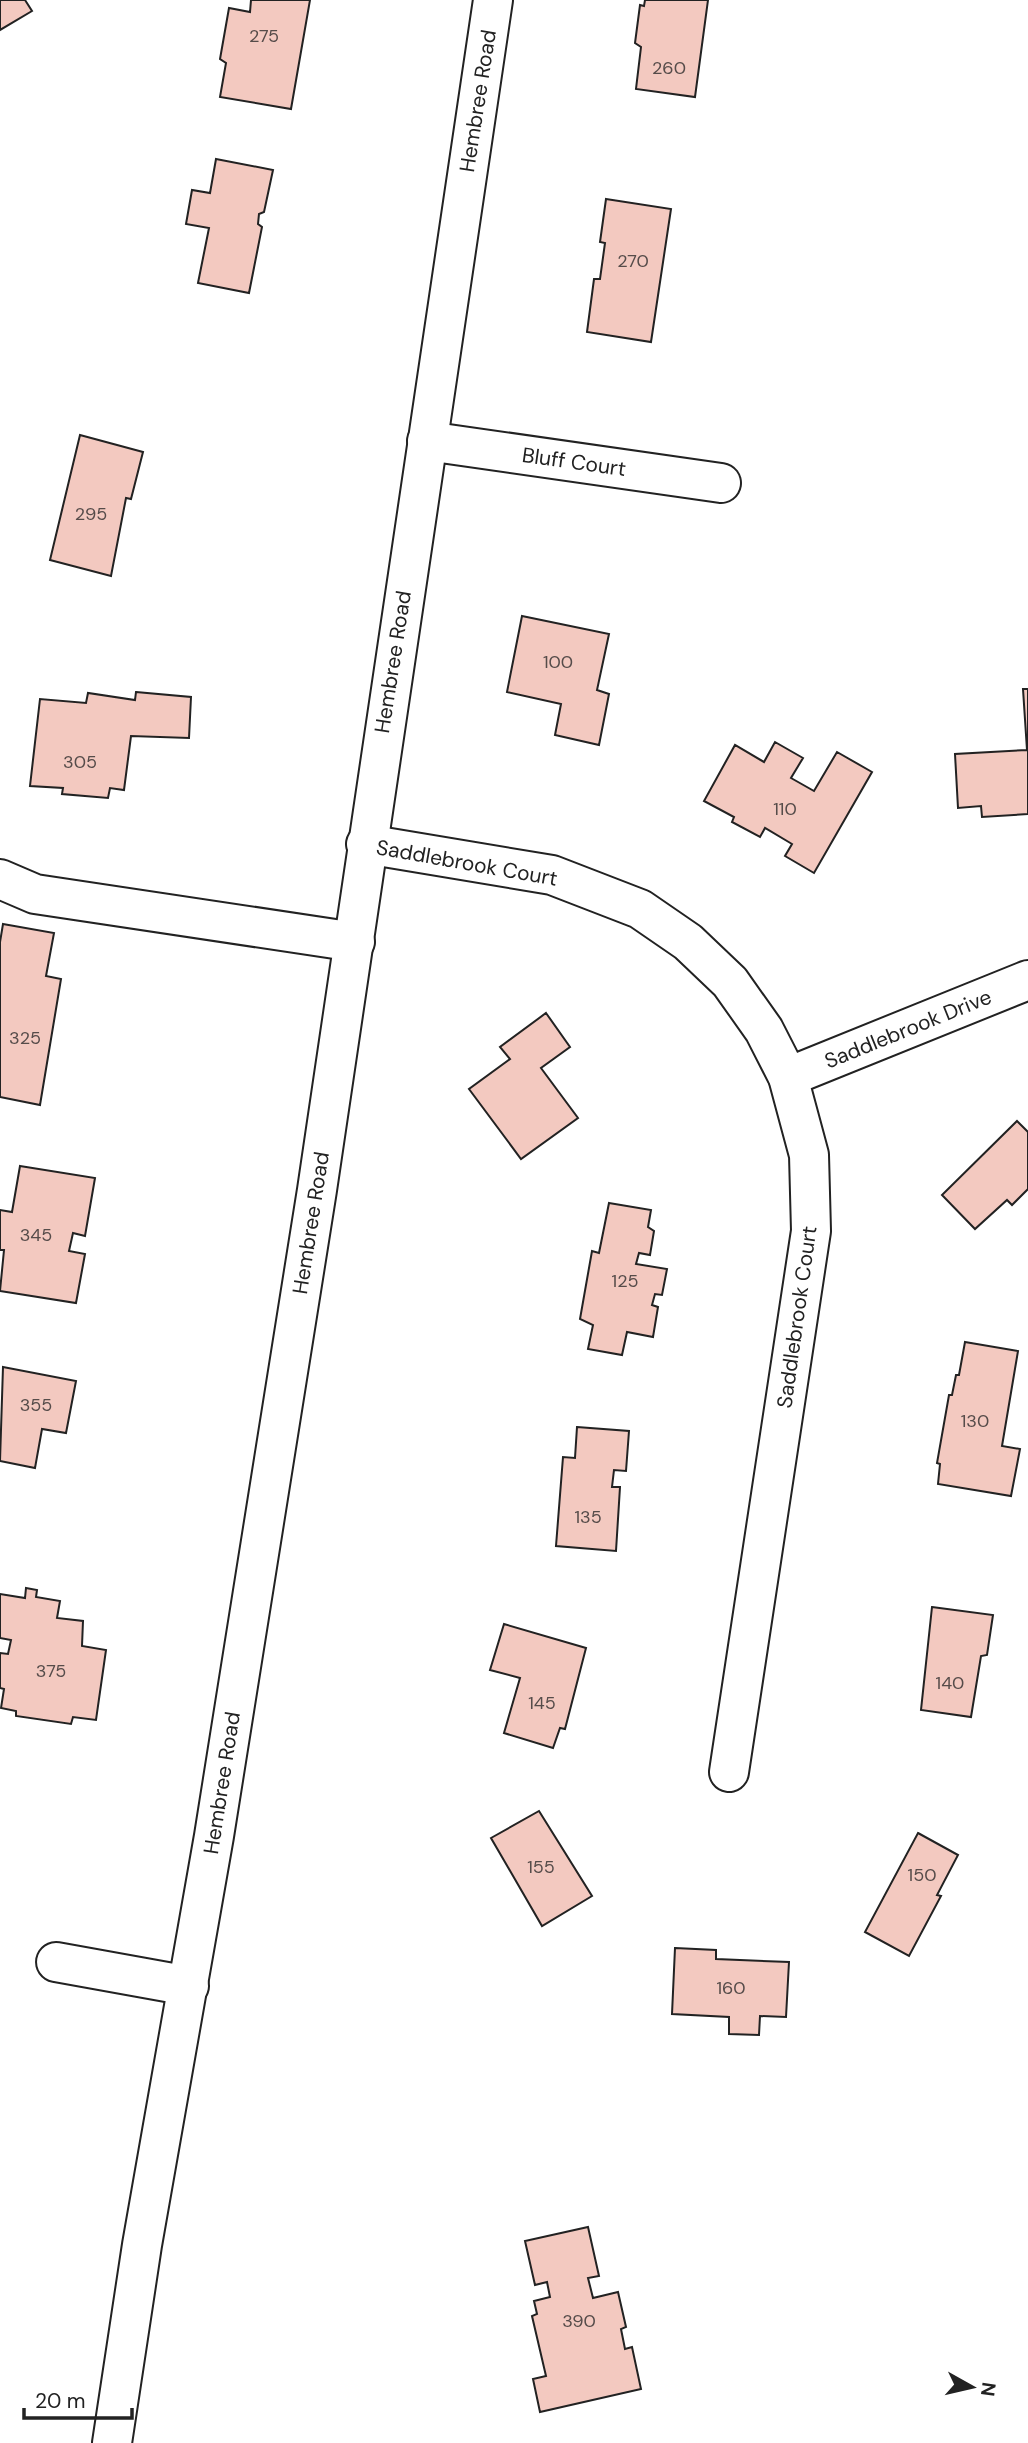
<svg xmlns="http://www.w3.org/2000/svg" width="1028" height="2443" viewBox="0 0 1028 2443" font-family="'DM Sans',sans-serif">
<style>
.building{fill:#f3c9c0;stroke:#222;stroke-width:2}
.lines{fill:none;stroke-linecap:round;stroke-linejoin:round}
.minor-casing{stroke:#222;stroke-width:42}
.minor{stroke:#fff;stroke-width:38}
.labels{text-anchor:middle;dominant-baseline:central;stroke-width:5;stroke-linejoin:round;paint-order:stroke}
.number-label{font-size:18px;fill:#564c4a}
.street-label{font-size:21px;fill:#222;stroke:#fff}
</style>
<rect width="100%" height="100%" fill="#fff"/>
<g class="building">
<polygon points="0,0 25,0 32,11 0,30"/>
<polygon points="251,0 310,0 291,109 220,97 226,63 220,59 229,8 250,12"/>
<polygon points="645,0 708,0 695,97 636,89 641,47 635,43 640,5 644,6"/>
<polygon points="216,159 273,170 264,212 259,214 258,224 262,227 249,293 198,283 209,228 186,224 192,190 210,193"/>
<polygon points="606,199 671,209 651,342 587,332 594,279 600,279 605,243 600,242"/>
<polygon points="80,435 143,452 131,499 126,498 111,576 50,560"/>
<polygon points="522,616 609,634 597,690 609,694 599,745 555,735 561,704 507,692"/>
<polygon points="1023,689 1028,689 1028,814 982,817 981,806 958,808 955,754 1027,750"/>
<polygon points="136,692 191,697 189,738 131,736 124,790 110,788 108,798 62,794 63,788 30,786 40,699 86,703 88,693 135,700"/>
<polygon points="775,742 803,758 791,778 814,791 837,752 872,772 814,873 785,856 792,844 765,828 760,837 732,822 734,817 704,801 735,745 764,762"/>
<polygon points="3,924 54,933 46,976 61,979 40,1105 0,1097 0,942"/>
<polygon points="546,1013 570,1047 541,1068 578,1118 521,1159 469,1089 510,1059 500,1047"/>
<polygon points="1017,1121 1028,1132 1028,1189 1012,1205 1007,1200 975,1229 942,1195"/>
<polygon points="20,1166 95,1178 85,1236 73,1233 69,1251 85,1254 76,1303 0,1291 4,1250 0,1250 0,1210 12,1212"/>
<polygon points="609,1203 651,1210 648,1227 654,1231 650,1255 639,1253 636,1264 667,1269 662,1295 655,1294 652,1305 658,1307 653,1337 627,1332 622,1355 588,1349 593,1325 580,1319 592,1251 599,1253"/>
<polygon points="965,1342 1018,1351 1002,1446 1020,1449 1011,1496 938,1484 940,1464 937,1463 949,1395 952,1395 956,1375 959,1375"/>
<polygon points="3,1367 76,1381 66,1433 42,1429 35,1468 0,1461"/>
<polygon points="577,1427 629,1431 626,1471 614,1470 612,1487 620,1487 616,1551 556,1546 563,1457 575,1458"/>
<polygon points="26,1588 37,1590 36,1597 60,1601 57,1618 83,1621 82,1646 106,1650 96,1720 73,1717 71,1724 16,1716 16,1711 1,1708 4,1689 0,1688 0,1653 8,1654 11,1640 0,1638 0,1594 25,1598"/>
<polygon points="932,1607 993,1615 987,1655 981,1656 971,1717 921,1710"/>
<polygon points="504,1624 586,1648 565,1729 560,1728 553,1748 504,1733 520,1678 490,1670"/>
<polygon points="539,1811 592,1896 542,1926 491,1838"/>
<polygon points="918,1833 958,1855 937,1895 941,1896 909,1956 865,1932"/>
<polygon points="675,1948 716,1950 716,1959 789,1962 786,2017 760,2016 759,2035 729,2034 729,2017 672,2014"/>
<polygon points="588,2227 599,2276 588,2278 593,2298 618,2292 626,2327 621,2329 625,2349 632,2347 641,2389 540,2412 533,2379 546,2376 532,2316 537,2314 534,2301 550,2297 547,2282 535,2285 525,2241"/>
</g>
<g class="lines">
<g class="minor-casing">
<g id="minor">
<polyline points="427,441 721,483"/>
<polyline points="366,844 552,875 640,909 688,942 730,982 764,1030 788,1077 809,1155 811,1231 729,1772"/>
<polyline points="0,879 35,894 355,942"/>
<polyline points="788,1077 1028,980"/>
<polyline points="56,1962 189,1986"/>
<polyline points="112,2443 142,2245 214,1836 317,1190 493,0"/>
</g>
</g>
<use href="#minor" class="minor"/>
</g>
<g class="labels">
<g class="number-label">
<text x="264" y="36">275</text>
<text x="669" y="68">260</text>
<text x="633" y="261">270</text>
<text x="91" y="514">295</text>
<text x="558" y="662">100</text>
<text x="80" y="762">305</text>
<text x="785" y="809">110</text>
<text x="25" y="1038">325</text>
<text x="36" y="1235">345</text>
<text x="625" y="1281">125</text>
<text x="36" y="1405">355</text>
<text x="975" y="1421">130</text>
<text x="588" y="1517">135</text>
<text x="51" y="1671">375</text>
<text x="950" y="1683">140</text>
<text x="542" y="1703">145</text>
<text x="541" y="1867">155</text>
<text x="922" y="1875">150</text>
<text x="731" y="1988">160</text>
<text x="579" y="2321">390</text>
</g>
<g class="street-label">
<text transform="translate(478 101) rotate(-81)">Hembree Road</text>
<text transform="translate(574 462) rotate(8)">Bluff Court</text>
<text transform="translate(393 662) rotate(-81)">Hembree Road</text>
<text transform="translate(467 863) rotate(10)">Saddlebrook Court</text>
<text transform="translate(908 1029) rotate(-22)">Saddlebrook Drive</text>
<text transform="translate(311 1223) rotate(-81)">Hembree Road</text>
<text transform="translate(797 1317) rotate(-82)">Saddlebrook Court</text>
<text transform="translate(222 1783) rotate(-81)">Hembree Road</text>
</g>
</g>
<g transform="translate(972 2387) rotate(98)" stroke="#ffffff" stroke-width="5" paint-order="stroke">
<path d="M0-5L12 26L0 18L-12 26Z" fill="#222222"/>
<text y="-10" font-size="19" font-weight="bold" text-anchor="middle" fill="#222222">N</text>
</g>
<path d="M24 2408v10h108v-10" fill="none" stroke="#222222" stroke-width="3.5"/>
<text x="35" y="2408" font-size="21" fill="#222222" stroke="#ffffff" stroke-width="5" paint-order="stroke">20 m</text>
</svg>
